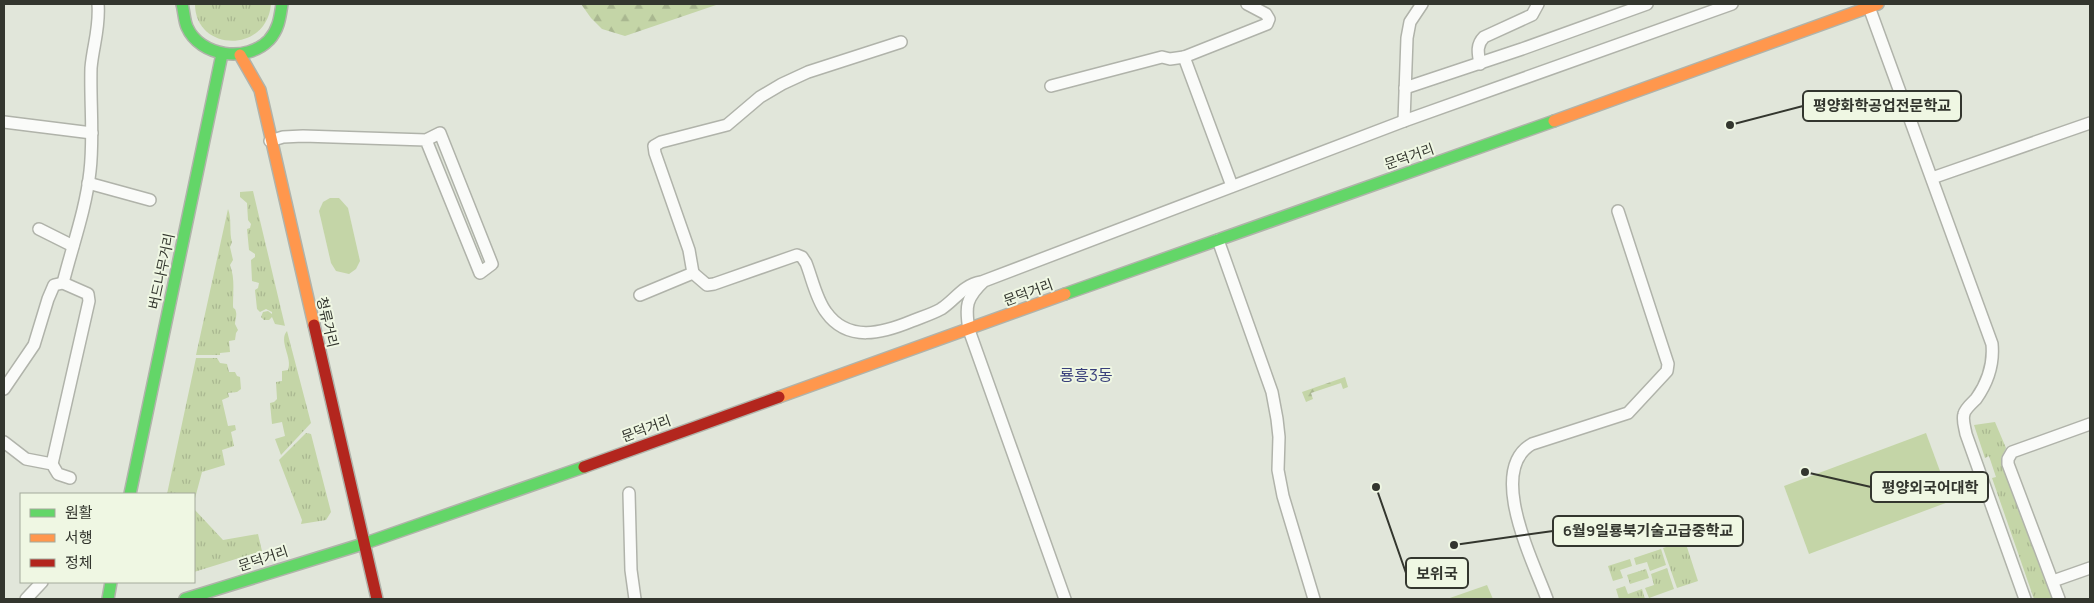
<svg xmlns="http://www.w3.org/2000/svg" width="2094" height="603" viewBox="0 0 2094 603" font-family="Manrope,'Noto Sans KR',sans-serif">
<style>
.grass{fill:url(#grass-tufts)}
.forest{fill:url(#forest-firs)}
.park{fill:#c4d5a7}
.lines{fill:none;stroke-linecap:round;stroke-linejoin:round}
.street-casing{stroke:#b0b3aa;stroke-width:14}
.fast-casing{stroke:#b0b3aa;stroke-width:14}
.slow-casing{stroke:#b0b3aa;stroke-width:14}
.jam-casing{stroke:#b0b3aa;stroke-width:14}
.street{stroke:#fafbf9;stroke-width:11}
.fast{stroke:#63d668;stroke-width:11}
.slow{stroke:#ff974d;stroke-width:11}
.jam{stroke:#b3261e;stroke-width:11}
.labels{text-anchor:middle;dominant-baseline:central;stroke-width:4;stroke-linejoin:round;paint-order:stroke}
.street-label{font-size:14px;fill:#33362e;stroke:#eff7e3}
.quarter-label{font-size:16px;fill:#383f7b;stroke:#eff7e3}
.leader{fill:none;stroke:#33362e;stroke-width:2}
.callout-dot{fill:#33362e;stroke:#eff7e3;stroke-width:2}
.callout{fill:#eff7e3;stroke:#33362e;stroke-width:2}
.callout-label{font-size:15px;text-anchor:middle;font-weight:bold;fill:#33362e}
</style>
<defs>
<pattern id="grass-tufts" width="24" height="20" patternUnits="userSpaceOnUse" patternTransform="scale(1.25)"><rect width="24" height="20" fill="#c4d5a7"/><path d="M3 7l-1-3M5 7V3M7 7l1-3M15 17l-1-3M17 17v-4M19 17l1-3" fill="none" stroke="#a9b790"/></pattern>
<pattern id="forest-firs" width="22" height="20" patternUnits="userSpaceOnUse" patternTransform="scale(1.25)"><rect width="22" height="20" fill="#c4d5a7"/><path d="M5 1l3.5 6h-7zM16 11l3.5 6h-7z" fill="#a9b790"/></pattern>
</defs>
<rect width="100%" height="100%" fill="#e1e6da"/>
<g class="grass">
<path d="M195 4H271C267 54 195 52 195 4Z"/>
<polygon points="253,191 285,326 286,326 275,324 272,317 269,320 264,320 261,317 263,312 268,311 272,314 272,312 266,309 260,312 257,309 255,290 258,288 259,283 252,281 251,260 255,257 255,254 249,250 247,229 250,228 251,224 248,220 247,203 240,197 240,192"/>
<path d="M228 209C232 218 229 233 232 242L230 247 233 260 230 265C235 278 233 291 233 305 233 311 235 306 236 312 237 316 235 320 235 324L238 330 236 333 235 340 229 341 230 352 220 353V355H196Z"/>
<path d="M287 331 311 423 281 455 275 439 285 436 282 422 272 424 270 403 274 402 277 399 276 382 282 381V371L288 370C293 358 278 341 287 331Z"/>
<polygon points="196,358 217,358 220,363 227,364 229,372 235,372 237,376 240,377 241,389 237,392 228,393 229,397 222,400 228,426 235,425 236,430 231,432 234,446 222,450 225,465 202,472 194,502 194,494 167,494"/>
<polygon points="1995,422 2006,448 2001,458 2003,468 2052,599 2034,599 1992,478 1996,477 1989,456 1985,458 1974,425"/>
<polygon points="306,433 311,434 331,512 326,520 301,524 302,520 279,460"/>
<polygon points="194,509 223,540 258,534 262,551 194,572"/>
<polygon points="1685,541 1698,581 1677,588 1663,548"/>
<polygon points="1661,549 1666,565 1650,571 1647,562 1636,565 1634,558"/>
<polygon points="1630,559 1632,566 1620,570 1623,578 1613,581 1608,566"/>
<polygon points="1667,568 1674,589 1649,598 1645,588 1654,585 1651,574"/>
<polygon points="1646,569 1649,578 1630,584 1627,575"/>
<polygon points="1625,586 1628,594 1642,589 1645,599 1619,599 1616,589"/>
</g>
<g class="forest">
<polygon points="581,4 719,4 625,36 602,29 591,18"/>
<polygon points="1345,377 1348,387 1343,389 1341,383 1311,393 1313,399 1306,402 1302,392"/>
</g>
<g class="park">
<polygon points="330,198 339,198 348,208 360,261 356,269 349,274 336,271 331,263 319,211 323,202"/>
<polygon points="1926,433 1951,501 1809,554 1784,486"/>
<polygon points="1487,585 1493,599 1447,599"/>
</g>
<g class="lines">
<g class="street-casing">
<g id="street">
<path d="M1869 7 1992 344C1994 365 1988 382 1976 399 1972 403 1965 409 1964 414 1962 420 1965 428 1966 434L2025 599"/>
<polyline points="1184,57 1232,186"/>
<path d="M1480 64C1478 53 1476 45 1484 37L1532 15 1538 4"/>
<polyline points="1051,86 1162,57 1170,59 1184,57 1267,24 1269,19 1266,14 1247,4"/>
<polyline points="1405,88 1522,49 1647,4"/>
<polyline points="1404,121 1407,38 1410,22 1422,4"/>
<polyline points="4,122 92,133"/>
<polyline points="270,141 283,137 303,136 426,140 440,133 492,264 480,273 426,140"/>
<polyline points="1932,178 2090,123"/>
<polyline points="88,183 150,200"/>
<polyline points="39,229 73,246"/>
<polyline points="1218,240 1272,392 1277,419 1279,437 1278,470 1283,496 1314,599"/>
<polyline points="693,273 689,250 655,153 654,146 661,142 727,125 760,97 782,84 808,72 901,42"/>
<path d="M63 283C72 247 86 209 90 171 94 137 90 103 91 68 93 45 100 28 98 4"/>
<path d="M640 295 693 273 707 285 714 284 797 255 802 257 806 263C812 278 816 299 826 312 848 343 883 333 912 321 922 317 932 314 941 309 955 300 963 285 981 282"/>
<polyline points="4,389 34,345 48,299 54,285 63,283 88,294 89,301 52,464"/>
<polyline points="4,442 26,459 52,464 58,474 70,478"/>
<polyline points="629,493 631,570 635,599"/>
<polyline points="2053,581 2090,568"/>
<polyline points="26,599 42,582"/>
<path d="M1065 599 969 330C965 306 966 298 984 281L1404 121 1732 4"/>
<path d="M1547 599C1534 563 1486 470 1532 444L1628 413 1667 371 1668 364 1618 211"/>
<polyline points="2059,599 2008,464 2008,459 2012,452 2090,424"/>
</g>
</g>
<g class="fast-casing">
<g id="fast">
<path d="M182 4C184 11 184 20 187 27 200 57 247 63 269 40 279 29 280 17 282 4"/>
<polyline points="1065,294 1554,121"/>
<polyline points="130,494 222,54"/>
<polyline points="108,599 111,582"/>
<polyline points="185,599 363,544 584,467"/>
</g>
</g>
<g class="slow-casing">
<g id="slow">
<polyline points="240,55 260,90 314,325"/>
<polyline points="1554,121 1878,4"/>
<polyline points="779,397 1065,294"/>
</g>
</g>
<g class="jam-casing">
<g id="jam">
<polyline points="314,325 377,599"/>
<polyline points="584,467 779,397"/>
</g>
</g>
<use href="#street" class="street"/>
<use href="#fast" class="fast"/>
<use href="#slow" class="slow"/>
<use href="#jam" class="jam"/>
</g>
<g class="labels">
<g class="street-label">
<text transform="translate(1409 156) rotate(-19)">문덕거리</text>
<text transform="translate(161 271) rotate(-78)">버드나무거리</text>
<text transform="translate(1028 292) rotate(-20)">문덕거리</text>
<text transform="translate(328 322) rotate(77)">청류거리</text>
<text transform="translate(646 428) rotate(-20)">문덕거리</text>
<text transform="translate(263 558) rotate(-18)">문덕거리</text>
</g>
<g class="quarter-label">
<text x="1086" y="375">룡흥3동</text>
</g>
</g>
<path class="leader" d="M1730 125L1803 106M1805 472L1871 487M1454 545L1553 531M1376 487L1406 573"/>
<g class="callout-dot">
<circle cx="1730" cy="125" r="5"/>
<circle cx="1805" cy="472" r="5"/>
<circle cx="1454" cy="545" r="5"/>
<circle cx="1376" cy="487" r="5"/>
</g>
<g class="callout">
<rect x="1803" y="91" width="158" height="30" rx="5"/>
<rect x="1871" y="472" width="117" height="30" rx="5"/>
<rect x="1553" y="516" width="190" height="30" rx="5"/>
<rect x="1406" y="558" width="62" height="30" rx="5"/>
</g>
<g class="callout-label">
<text x="1882" y="111">평양화학공업전문학교</text>
<text x="1930" y="493">평양외국어대학</text>
<text x="1648" y="536">6월9일룡북기술고급중학교</text>
<text x="1437" y="579">보위국</text>
</g>
<rect width="2094" height="603" fill="none" stroke="#33362e" stroke-width="10"/>
<rect x="20" y="493" width="175" height="90" fill="#eff7e3" stroke="#a4aa9b"/>
<rect x="30" y="509" width="25" height="8" fill="#63d668" stroke="#a4aa9b"/>
<text x="65" y="518" font-size="15" fill="#33362e">원활</text>
<rect x="30" y="534" width="25" height="8" fill="#ff974d" stroke="#a4aa9b"/>
<text x="65" y="543" font-size="15" fill="#33362e">서행</text>
<rect x="30" y="559" width="25" height="8" fill="#b3261e" stroke="#a4aa9b"/>
<text x="65" y="568" font-size="15" fill="#33362e">정체</text>
</svg>
